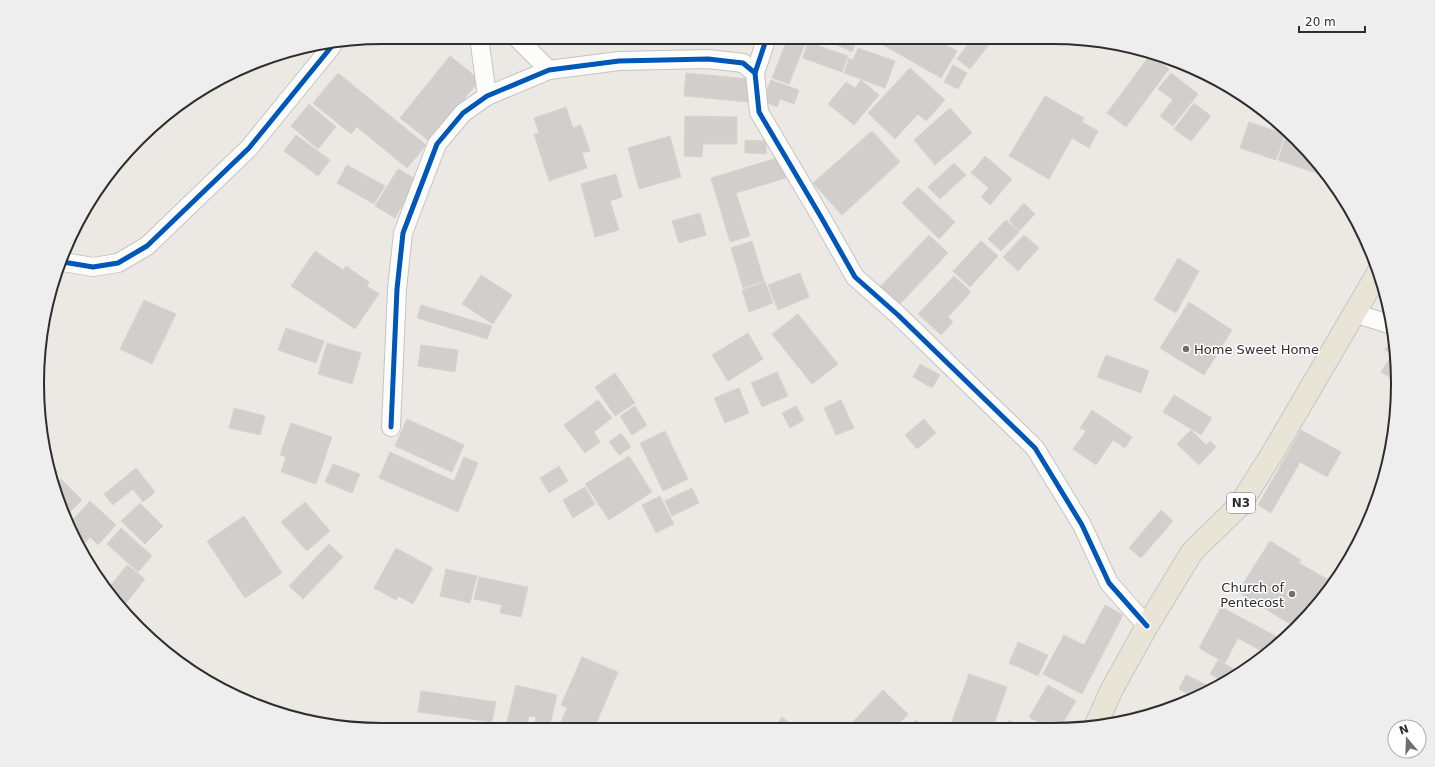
<svg xmlns="http://www.w3.org/2000/svg" width="1435" height="767" viewBox="0 0 1435 767" font-family="'DejaVu Sans',sans-serif">
<style>
.building{fill:#d1cecb;stroke:#d7d4d0}
.lines{fill:none;stroke-linecap:round;stroke-linejoin:round}
.minor-casing{stroke:#c5c4c5;stroke-width:20}
.primary-casing{stroke:#c6c5c4;stroke-width:24}
.minor{stroke:#fcfcfb;stroke-width:18}
.primary{stroke:#e8e4d6;stroke-width:22}
.cycleway-casing{stroke:#fff;stroke-width:8}
.cycleway{stroke:#0057b8;stroke-width:5}
.poi-dot{fill:#706f6e;stroke:#fff;stroke-width:1.5}
.labels{text-anchor:middle;dominant-baseline:central;stroke-width:3;stroke-linejoin:round;paint-order:stroke}
.shield{fill:#fff;stroke:#6d6d6d;stroke-width:1}
.shield-label{font-size:12px;font-weight:bold;fill:#2e2e2e}
.poi-label{font-size:13px;fill:#2e2e2e;stroke:#fff;text-anchor:start}
.rim{fill:none;stroke:#2e2e2e;stroke-width:2}
</style>
<rect width="100%" height="100%" fill="#ece8e4"/>
<g class="building">
<polygon points="569,37 600,37 600,40 569,42"/>
<polygon points="788,37 797,37 806,41 789,84 772,78"/>
<polygon points="820,37 858,38 852,52"/>
<polygon points="871,38 933,38 957,51 941,78"/>
<polygon points="973,38 994,38 970,69 957,59"/>
<polygon points="808,42 848,56 842,72 803,58"/>
<polygon points="858,48 895,61 885,88 844,73 849,58 853,60"/>
<polygon points="1150,55 1169,69 1126,127 1107,113"/>
<polygon points="450,56 480,80 429,141 400,118"/>
<polygon points="953,65 967,73 958,89 944,82"/>
<polygon points="910,68 945,100 926,121 918,114 895,139 868,113"/>
<polygon points="338,73 426,145 407,168 357,127 351,134 313,103"/>
<polygon points="686,73 750,79 748,102 684,96"/>
<polygon points="1171,73 1198,94 1173,126 1160,116 1173,100 1158,89"/>
<polygon points="771,80 799,90 794,104 780,99 777,107 762,101"/>
<polygon points="861,80 879,95 854,125 828,104 846,82 855,88"/>
<polygon points="1045,96 1084,118 1082,122 1098,131 1089,148 1072,138 1049,179 1009,156"/>
<polygon points="1194,103 1211,116 1191,141 1174,129"/>
<polygon points="309,104 336,127 318,149 291,126"/>
<polygon points="566,107 573,128 581,125 590,151 582,153 587,168 549,181 534,134 539,133 534,118"/>
<polygon points="950,108 972,133 935,165 914,140"/>
<polygon points="685,116 737,117 737,144 703,144 702,157 684,156"/>
<polygon points="1249,122 1285,134 1276,160 1240,148"/>
<polygon points="872,131 900,162 842,215 813,183"/>
<polygon points="1287,134 1291,135 1312,155 1321,168 1319,174 1278,160"/>
<polygon points="296,135 330,160 318,176 284,151"/>
<polygon points="670,136 681,177 639,189 628,148"/>
<polygon points="745,140 766,141 766,154 745,153"/>
<polygon points="985,156 1012,179 990,205 981,197 989,188 971,173"/>
<polygon points="780,157 786,178 736,193 750,236 730,242 711,178"/>
<polygon points="954,163 966,175 940,199 928,187"/>
<polygon points="347,165 385,186 374,204 337,183"/>
<polygon points="398,169 417,180 395,218 375,206"/>
<polygon points="616,174 622,197 610,201 619,230 595,237 581,184"/>
<polygon points="918,187 955,222 939,239 902,203"/>
<polygon points="1024,203 1035,214 1019,231 1009,220"/>
<polygon points="700,213 706,235 679,243 672,221"/>
<polygon points="1006,220 1019,232 1001,251 988,239"/>
<polygon points="929,235 948,253 898,306 879,288"/>
<polygon points="1024,235 1039,248 1018,271 1003,257"/>
<polygon points="752,241 764,281 743,288 731,248"/>
<polygon points="981,241 998,256 970,287 953,271"/>
<polygon points="315,251 343,270 346,266 369,282 367,286 379,294 355,329 291,286"/>
<polygon points="1178,258 1199,271 1176,313 1154,300"/>
<polygon points="800,273 809,297 778,310 768,285"/>
<polygon points="481,275 512,295 493,324 462,304"/>
<polygon points="954,276 971,292 948,317 953,322 941,335 918,314"/>
<polygon points="765,282 773,303 749,312 742,290"/>
<polygon points="144,300 176,314 152,364 120,349"/>
<polygon points="1189,302 1232,330 1204,375 1160,348"/>
<polygon points="421,305 492,326 487,339 417,318"/>
<polygon points="798,314 838,364 812,384 772,334"/>
<polygon points="286,328 324,341 316,363 278,350"/>
<polygon points="748,333 763,359 728,381 712,355"/>
<polygon points="1390,342 1395,345 1396,356 1385,350"/>
<polygon points="327,343 361,353 352,384 318,374"/>
<polygon points="421,345 458,350 455,372 418,366"/>
<polygon points="1106,355 1149,371 1141,393 1097,377"/>
<polygon points="1392,355 1396,357 1396,381 1381,372"/>
<polygon points="920,364 940,375 932,388 913,377"/>
<polygon points="777,372 788,396 762,407 751,383"/>
<polygon points="615,373 635,403 615,416 595,387"/>
<polygon points="739,388 749,413 725,423 714,398"/>
<polygon points="1174,395 1212,418 1201,435 1163,412"/>
<polygon points="598,400 612,418 594,432 600,442 585,453 564,425"/>
<polygon points="841,400 854,428 836,435 824,408"/>
<polygon points="635,406 647,425 632,435 620,416"/>
<polygon points="796,406 804,420 790,428 782,413"/>
<polygon points="234,408 265,416 260,435 229,428"/>
<polygon points="1092,410 1132,437 1125,448 1113,440 1096,465 1073,449 1086,431 1080,428"/>
<polygon points="407,419 464,445 452,472 395,446"/>
<polygon points="924,419 936,433 917,449 905,435"/>
<polygon points="291,423 332,437 316,484 281,472 286,457 280,455"/>
<polygon points="1191,430 1206,445 1210,441 1216,447 1199,465 1177,444"/>
<polygon points="1301,430 1341,452 1327,477 1300,462 1271,513 1258,505"/>
<polygon points="665,431 688,479 663,491 640,443"/>
<polygon points="621,433 631,447 619,455 609,442"/>
<polygon points="390,452 454,481 464,457 478,463 458,512 379,478"/>
<polygon points="629,456 652,492 609,520 585,484"/>
<polygon points="333,464 360,474 352,493 325,482"/>
<polygon points="559,466 568,481 549,493 540,478"/>
<polygon points="136,468 155,492 143,502 133,489 113,505 104,494"/>
<polygon points="61,479 82,500 64,518 56,484"/>
<polygon points="585,487 595,504 573,518 563,500"/>
<polygon points="692,488 699,503 672,516 665,501"/>
<polygon points="660,496 674,524 656,533 642,505"/>
<polygon points="90,501 116,525 98,545 90,537 80,548 68,525"/>
<polygon points="305,502 330,531 307,551 281,522"/>
<polygon points="140,503 163,526 145,544 121,521"/>
<polygon points="1161,510 1173,521 1141,558 1129,548"/>
<polygon points="244,516 282,573 245,598 207,541"/>
<polygon points="121,528 152,556 138,572 107,544"/>
<polygon points="1270,541 1301,560 1299,563 1332,582 1312,612 1295,627 1238,592"/>
<polygon points="329,544 343,557 303,599 289,586"/>
<polygon points="396,548 433,568 413,604 398,596 396,600 374,588"/>
<polygon points="127,565 145,579 123,607 116,601 107,590"/>
<polygon points="446,569 477,576 470,603 440,596"/>
<polygon points="479,577 528,587 521,617 500,613 502,605 474,599"/>
<polygon points="1105,605 1123,615 1082,694 1043,674 1064,635 1084,645"/>
<polygon points="1221,607 1281,639 1265,653 1238,638 1225,663 1199,648"/>
<polygon points="1018,642 1048,655 1038,676 1009,663"/>
<polygon points="582,657 618,672 594,729 558,729 567,708 561,705"/>
<polygon points="1218,660 1241,673 1225,682 1210,674"/>
<polygon points="969,674 1007,687 993,727 950,727"/>
<polygon points="1186,675 1213,688 1196,698 1179,689"/>
<polygon points="516,685 557,695 549,729 533,729 536,717 529,716 526,729 505,729"/>
<polygon points="1048,685 1076,701 1060,727 1047,727 1029,717"/>
<polygon points="883,690 908,714 895,728 847,728"/>
<polygon points="421,691 496,702 492,722 418,712"/>
<polygon points="782,717 796,728 774,728"/>
<polygon points="916,720 927,728 911,728"/>
<polygon points="1009,720 1022,727 1005,727"/>
<polygon points="466,724 489,726 489,729 466,729"/>
</g>
<g class="lines">
<g class="minor-casing">
<g id="minor">
<polyline points="479,37 487,96"/>
<polyline points="516,37 549,70"/>
<polyline points="767,37 755,73 759,112 821,217 855,277 898,315 1035,448 1082,525 1109,583 1147,626"/>
<polyline points="63,262 93,267 118,263 147,246 249,148 332,46"/>
<polyline points="1354,313 1392,325"/>
<polyline points="391,427 397,289 403,233 437,144 463,113 487,96 549,70 619,61 708,59 743,63 755,73"/>
</g>
</g>
<g class="primary-casing">
<polyline id="primary" points="1095,727 1111,691 1147,626 1192,552 1240,505 1275,449 1379,271"/>
</g>
<use href="#minor" class="minor"/>
<use href="#primary" class="primary"/>
<g class="cycleway-casing">
<g id="cycleway">
<polyline points="767,37 755,73 759,112 821,217 855,277 898,315 1035,448 1082,525 1109,583 1147,626"/>
<polyline points="63,262 93,267 118,263 147,246 249,148 332,46"/>
<polyline points="391,427 397,289 403,233 437,144 463,113 487,96 549,70 619,61 708,59 743,63 755,73"/>
</g>
</g>
<use href="#cycleway" class="cycleway"/>
</g>
<g class="poi-dot">
<circle cx="1186" cy="349" r="4"/>
<circle cx="1292" cy="594" r="4"/>
</g>
<g class="labels">
<rect class="shield" x="1227" y="493" width="28" height="20" rx="3"/>
<g class="shield-label">
<text x="1241" y="503">N3</text>
</g>
<g class="poi-label">
<text x="1194" y="349">Home Sweet Home</text>
<text x="1284" y="587" text-anchor="end">Church of<tspan x="1284" dy="15">Pentecost</tspan></text>
</g>
</g>
<path d="M0 0H1435V767H0ZM383 44H1052A339 339 0 0 1 1391 383V384A339 339 0 0 1 1052 723H383A339 339 0 0 1 44 384V383A339 339 0 0 1 383 44Z" fill="#eee" fill-rule="evenodd"/>
<path class="rim" d="M383 44H1052A339 339 0 0 1 1391 383V384A339 339 0 0 1 1052 723H383A339 339 0 0 1 44 384V383A339 339 0 0 1 383 44Z"/>
<g transform="translate(1407 739) rotate(341)"><circle r="19" fill="#ffffff" stroke="#ababab"/>
<path d="M0-3L7 15L0 10L-7 15Z" fill="#706f6e"/>
<text y="-6" font-size="11" font-weight="bold" text-anchor="middle" fill="#2e2e2e">N</text>
</g>
<path d="M1299 26v6h66v-6" fill="none" stroke="#2e2e2e" stroke-width="2"/>
<text x="1305" y="26" font-size="12" fill="#2e2e2e" stroke="#ffffff" stroke-width="3" paint-order="stroke">20 m</text>
</svg>
